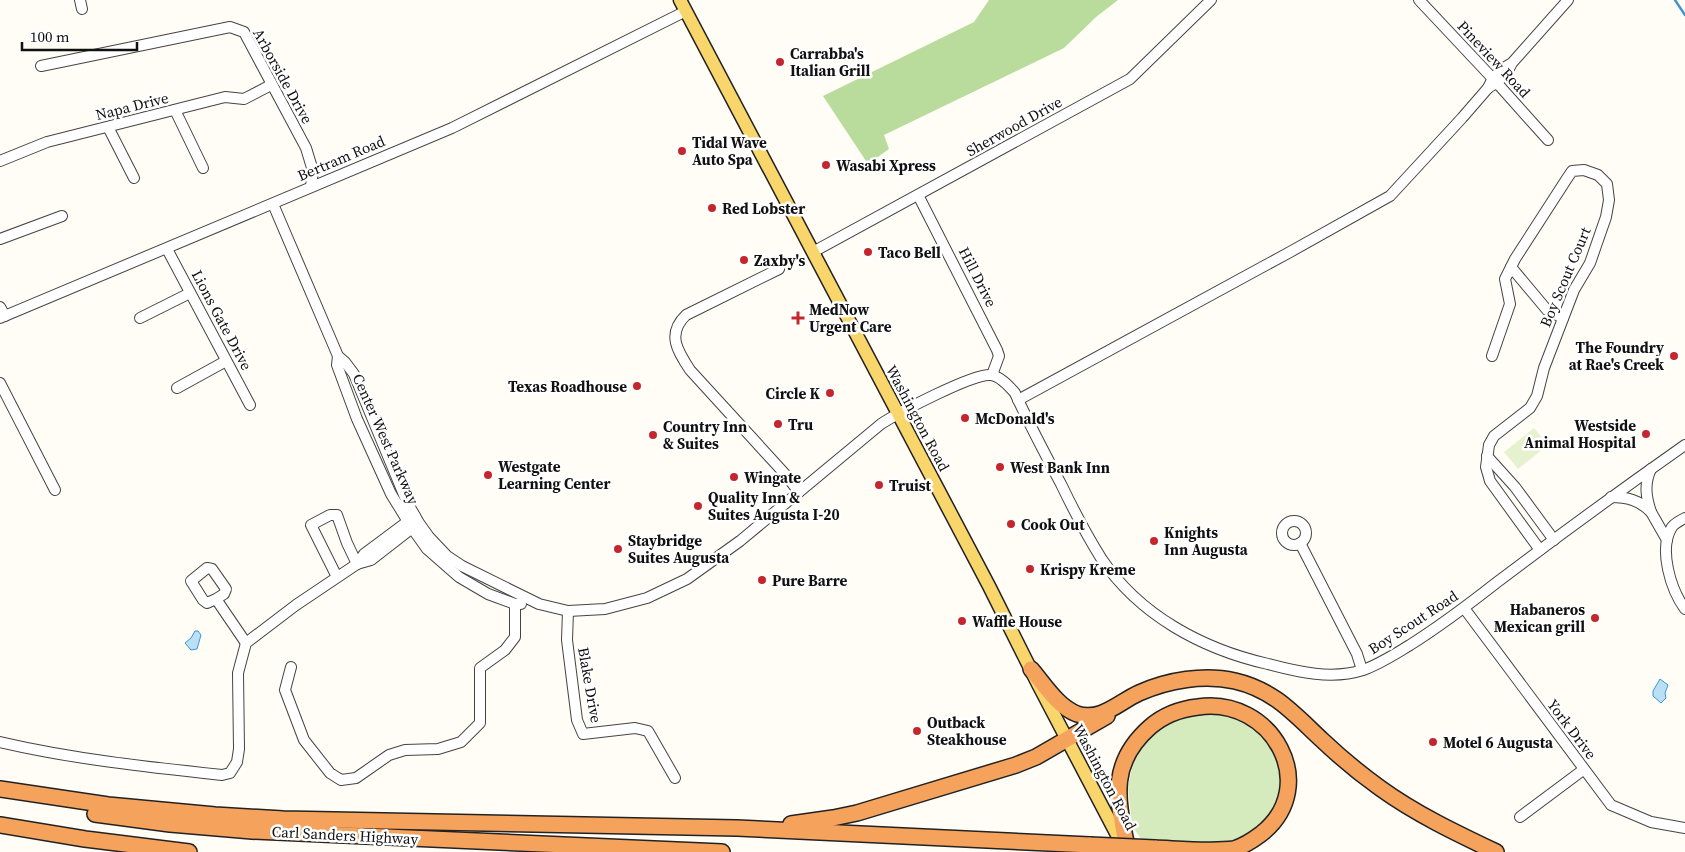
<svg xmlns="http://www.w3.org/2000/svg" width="1685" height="852" viewBox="0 0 1685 852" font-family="'Source Serif 4',serif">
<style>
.green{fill:#d5ebbd}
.forest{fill:#b9dc9c}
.pitch{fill:#e6f2cf}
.water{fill:#b9e0f7;stroke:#3f96cf}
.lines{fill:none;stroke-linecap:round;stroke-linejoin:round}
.stream{stroke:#3f96cf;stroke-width:2.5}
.minor-casing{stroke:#444;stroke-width:12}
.major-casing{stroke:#222;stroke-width:15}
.highway-casing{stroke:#222;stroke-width:18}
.minor{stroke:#fff;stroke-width:10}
.major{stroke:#f9d66b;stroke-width:12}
.highway{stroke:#f5a25d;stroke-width:15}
.highway-bridge-casing{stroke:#222;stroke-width:18;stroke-linecap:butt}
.highway-bridge{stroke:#f5a25d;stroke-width:15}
.poi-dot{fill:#c4262e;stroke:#fff;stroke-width:2}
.labels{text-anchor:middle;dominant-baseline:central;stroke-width:5;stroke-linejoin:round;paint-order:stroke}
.poi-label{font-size:15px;font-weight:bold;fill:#111;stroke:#fff;text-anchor:start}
.street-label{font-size:15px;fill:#111;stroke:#fff}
</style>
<rect width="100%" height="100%" fill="#fffdf5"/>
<path class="green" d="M1216 714C1232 716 1249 721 1261 733 1282 751 1288 795 1269 817 1260 828 1245 836 1231 842 1211 850 1163 842 1141 839L1132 826 1128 787 1133 764 1145 743 1162 725 1187 716Z"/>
<polygon class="forest" points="989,0 1118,0 1096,17 1064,48 884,135 889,149 868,164 823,96 974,22"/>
<polygon class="pitch" points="1534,428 1548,445 1518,469 1504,452"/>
<g class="water">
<polygon points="195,631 198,631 201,635 197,649 191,650 185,643 191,638"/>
<polygon points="1660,679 1668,685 1665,693 1666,698 1661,703 1653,696 1653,691"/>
</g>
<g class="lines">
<polyline class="stream" points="1675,0 1685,15"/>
<g class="minor-casing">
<g id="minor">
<polyline points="80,0 82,9"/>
<polyline points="1419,0 1497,83 1548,140"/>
<path d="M1512 63C1500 69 1493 76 1488 88 1499 82 1507 75 1512 63L1568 0"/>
<polyline points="41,66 230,27 244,32 306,148 313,171 311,186"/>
<polyline points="175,110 203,168"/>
<polyline points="108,127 134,178"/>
<polyline points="0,161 47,142 225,97 244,99 271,85"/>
<polyline points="918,195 997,350 999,356 992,375"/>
<path d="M273 204 338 356 345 362 354 374 407 502 419 523 429 537 447 556 462 566 539 604 568 611 605 609 647 598 687 579 740 541 881 424C898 413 973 373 991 375 1000 376 1009 386 1015 393 1029 424 1045 454 1061 484 1073 509 1086 534 1101 558 1139 615 1202 649 1268 664 1298 672 1332 680 1363 670 1380 664 1395 654 1410 645 1440 626 1468 605 1496 583 1558 536 1621 490 1685 445"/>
<polyline points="0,239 62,216"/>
<polyline points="167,249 250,405"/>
<polyline points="813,252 1130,79 1211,0"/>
<polyline points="1511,267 1547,310 1563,318"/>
<path d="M779 269 686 315C666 334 678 352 690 370L785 474 799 492"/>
<polyline points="0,307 5,316"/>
<polyline points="0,318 452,128 686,11"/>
<polyline points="140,318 190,293"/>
<polyline points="338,356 337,365 357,419 391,494 412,528 427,549 459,577 488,594 515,604 521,604"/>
<polyline points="1492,356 1510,304 1505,279 1515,259 1566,180 1572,171 1584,170 1598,175 1607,184 1609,200 1606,217 1590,263 1574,290 1544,368 1537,396 1530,408 1494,436 1489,445 1486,467 1490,481 1540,550"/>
<polyline points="0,383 55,490"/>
<polyline points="177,388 226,361"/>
<polyline points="1018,400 1290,252 1390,196 1462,118 1488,88"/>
<polyline points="1487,456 1515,487 1554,540"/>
<path d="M1611 497C1627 497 1639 500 1651 512 1646 497 1644 484 1651 469"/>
<polyline points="1651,512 1667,540"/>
<path d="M1685 518C1681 520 1675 523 1672 527 1658 549 1671 590 1685 609"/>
<circle cx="1294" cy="533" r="12"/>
<polyline points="1300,543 1357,654 1362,670"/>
<polyline points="357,564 371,560 416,525"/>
<polyline points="337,577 311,525 330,515 337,515 347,543 357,564"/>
<polyline points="216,599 224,594 226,589 212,569 207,568 191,581 203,600 207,603 216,599 246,643"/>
<polyline points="1464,608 1611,805 1651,822 1685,828"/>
<polyline points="568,611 567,640 577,720 583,734 635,728 648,731 675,778"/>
<polyline points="291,667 285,690 304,740 330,773 341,780 356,778 389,755 405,750 438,749 461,742 480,723 480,668 505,650 515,637 515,604"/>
<path d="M0 742C73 759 147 767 222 775L230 773 237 762 239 749 238 673 246 643 296 605 357 564 364 554 415 516"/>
<polyline points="1520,817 1583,770"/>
</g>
</g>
<g class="major-casing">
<polyline id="major" points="680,0 989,586 1038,684 1125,850"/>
</g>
<g class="highway-casing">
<g id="highway">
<path d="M1031 669C1044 684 1057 706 1077 714 1101 722 1119 702 1139 693 1168 680 1204 674 1235 681 1274 690 1294 714 1322 740 1340 757 1359 773 1380 788 1416 814 1456 833 1496 852"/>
<polyline points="0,789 108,805 215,815 283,819 737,828 1090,845"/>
<polyline points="95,814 170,824 252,831 722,852"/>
<polyline points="791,824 833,818 857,813 1016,765 1036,757 1107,716"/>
<polyline points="0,825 85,839 189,852"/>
<path d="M1128 852C1118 802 1107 765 1150 727 1165 714 1180 709 1198 707 1272 696 1322 786 1261 834 1253 840 1244 846 1234 849 1211 852 1179 849 1155 848"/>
</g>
</g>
<use href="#minor" class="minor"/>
<use href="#major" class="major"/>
<use href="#highway" class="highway"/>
<g class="highway-bridge-casing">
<polyline id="highway-bridge" points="1090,845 1155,848"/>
</g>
<use href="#highway-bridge" class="highway-bridge"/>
</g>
<g class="poi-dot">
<circle cx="780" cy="62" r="5"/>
<circle cx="682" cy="151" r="5"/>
<circle cx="826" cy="165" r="5"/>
<circle cx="712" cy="208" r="5"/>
<circle cx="868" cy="252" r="5"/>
<circle cx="744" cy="260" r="5"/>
<path d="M795.5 310.5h5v5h5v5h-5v5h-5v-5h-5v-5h5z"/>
<circle cx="1674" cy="356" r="5"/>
<circle cx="637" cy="386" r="5"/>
<circle cx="830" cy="393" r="5"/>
<circle cx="965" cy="418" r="5"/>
<circle cx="778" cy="424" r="5"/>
<circle cx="1646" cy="434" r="5"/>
<circle cx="653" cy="435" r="5"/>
<circle cx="1000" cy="467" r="5"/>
<circle cx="488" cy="475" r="5"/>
<circle cx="734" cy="477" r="5"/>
<circle cx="879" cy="485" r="5"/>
<circle cx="698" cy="506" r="5"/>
<circle cx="1011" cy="524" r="5"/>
<circle cx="1154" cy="541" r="5"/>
<circle cx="618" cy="549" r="5"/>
<circle cx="1030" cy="569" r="5"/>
<circle cx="762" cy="580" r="5"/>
<circle cx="1595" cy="618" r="5"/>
<circle cx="962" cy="621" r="5"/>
<circle cx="917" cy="731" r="5"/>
<circle cx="1433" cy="742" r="5"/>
</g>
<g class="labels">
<g class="poi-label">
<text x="790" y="53">Carrabba's<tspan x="790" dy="17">Italian Grill</tspan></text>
<text x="692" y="142">Tidal Wave<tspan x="692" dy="17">Auto Spa</tspan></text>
<text x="836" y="165">Wasabi Xpress</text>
<text x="722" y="208">Red Lobster</text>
<text x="878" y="252">Taco Bell</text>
<text x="754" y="260">Zaxby's</text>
<text x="809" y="309">MedNow<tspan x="809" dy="17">Urgent Care</tspan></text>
<text x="1664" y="347" text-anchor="end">The Foundry<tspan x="1664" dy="17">at Rae's Creek</tspan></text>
<text x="627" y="386" text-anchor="end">Texas Roadhouse</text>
<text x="820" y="393" text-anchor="end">Circle K</text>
<text x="975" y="418">McDonald's</text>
<text x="788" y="424">Tru</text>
<text x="1636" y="425" text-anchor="end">Westside<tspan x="1636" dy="17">Animal Hospital</tspan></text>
<text x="663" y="426">Country Inn<tspan x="663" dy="17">&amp; Suites</tspan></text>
<text x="498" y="466">Westgate<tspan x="498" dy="17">Learning Center</tspan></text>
<text x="1010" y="467">West Bank Inn</text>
<text x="744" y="477">Wingate</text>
<text x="889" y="485">Truist</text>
<text x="708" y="497">Quality Inn &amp;<tspan x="708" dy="17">Suites Augusta I-20</tspan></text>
<text x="1021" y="524">Cook Out</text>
<text x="1164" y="532">Knights<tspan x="1164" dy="17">Inn Augusta</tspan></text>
<text x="628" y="540">Staybridge<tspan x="628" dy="17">Suites Augusta</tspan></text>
<text x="1040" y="569">Krispy Kreme</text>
<text x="772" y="580">Pure Barre</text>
<text x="1585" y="609" text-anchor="end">Habaneros<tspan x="1585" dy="17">Mexican grill</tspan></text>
<text x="972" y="621">Waffle House</text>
<text x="927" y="722">Outback<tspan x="927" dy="17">Steakhouse</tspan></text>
<text x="1443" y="742">Motel 6 Augusta</text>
</g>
<g class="street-label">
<text transform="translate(1494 59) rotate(47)">Pineview Road</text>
<text transform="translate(283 76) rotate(61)">Arborside Drive</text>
<text transform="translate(132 106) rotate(-14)">Napa Drive</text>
<text transform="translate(1014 126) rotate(-29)">Sherwood Drive</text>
<text transform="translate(341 158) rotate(-23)">Bertram Road</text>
<text transform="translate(978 277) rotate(63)">Hill Drive</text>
<text transform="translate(1565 277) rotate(-67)">Boy Scout Court</text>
<text transform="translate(222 320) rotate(62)">Lions Gate Drive</text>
<text transform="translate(918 418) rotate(62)">Washington Road</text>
<text transform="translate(386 439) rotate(66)">Center West Parkway</text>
<text transform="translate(1413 622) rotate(-33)">Boy Scout Road</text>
<text transform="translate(590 685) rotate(80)">Blake Drive</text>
<text transform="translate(1572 729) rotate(53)">York Drive</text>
<text transform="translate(1105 777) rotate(62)">Washington Road</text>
<text transform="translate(345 835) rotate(3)">Carl Sanders Highway</text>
</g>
</g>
<path d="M22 42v8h115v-8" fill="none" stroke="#111111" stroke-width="2.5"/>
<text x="30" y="42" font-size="15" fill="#111111" stroke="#ffffff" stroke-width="4" paint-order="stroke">100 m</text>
</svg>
